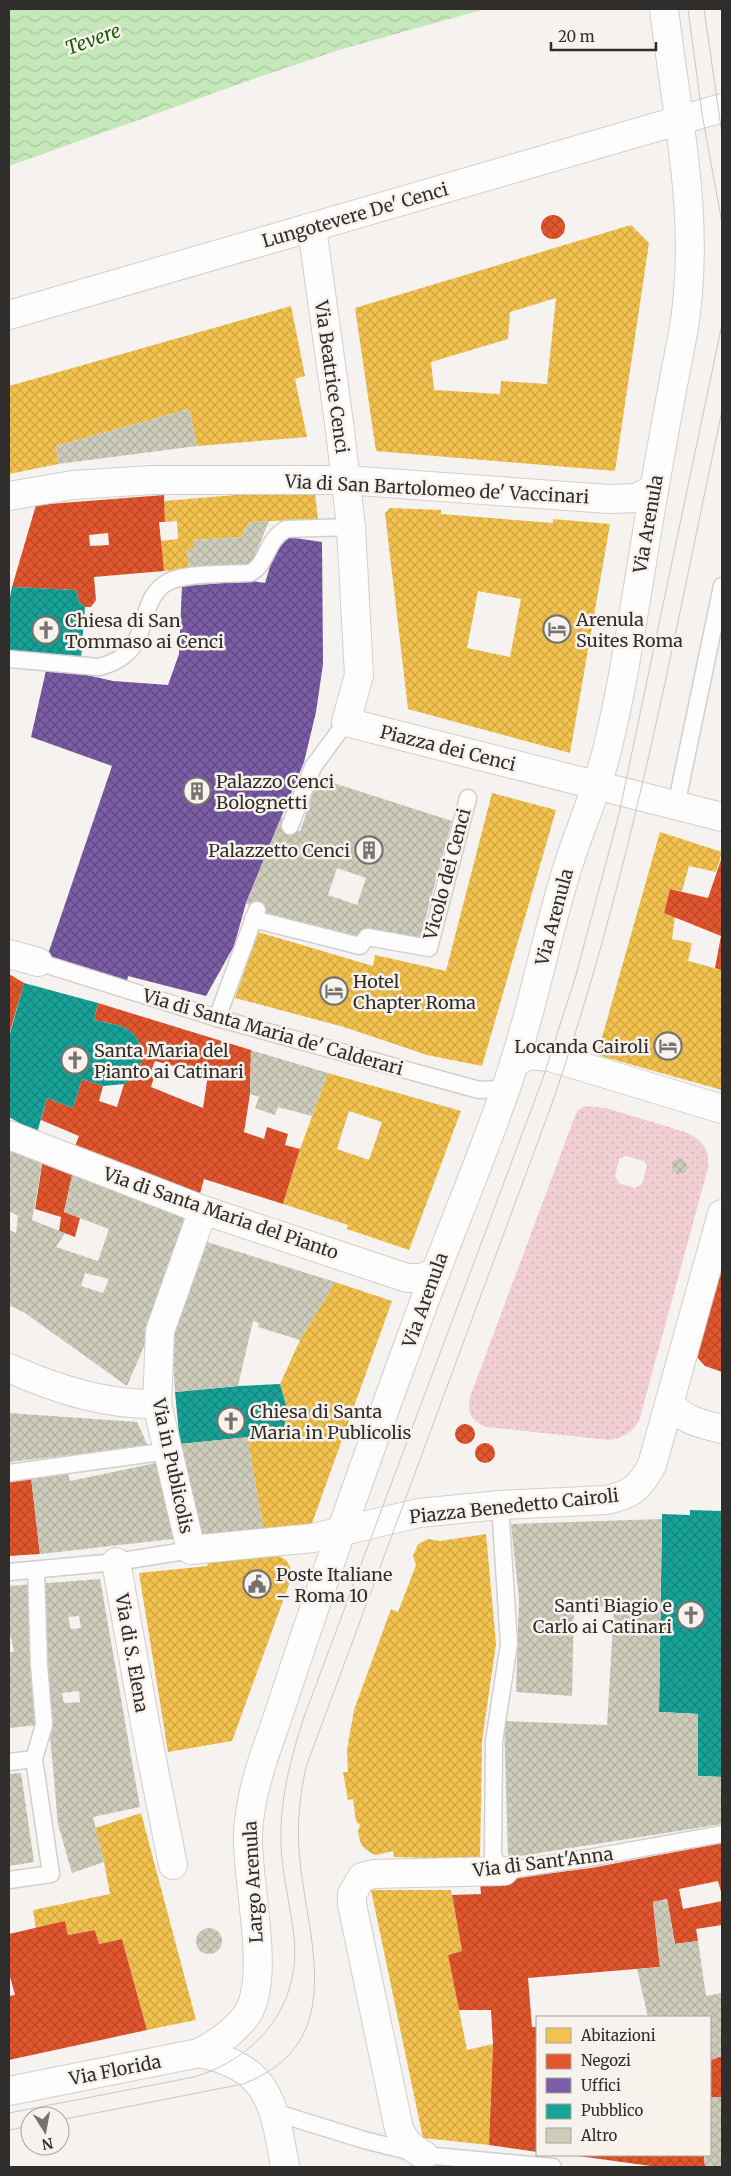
<svg xmlns="http://www.w3.org/2000/svg" width="731" height="2176" viewBox="0 0 731 2176" font-family="Merriweather,serif">
<style>
.green{fill:url(#green-dots);fill-rule:evenodd}
.water{fill:url(#water-waves)}
.homes{fill:url(#homes-cross-hatch);fill-rule:evenodd}
.shops{fill:url(#shops-cross-hatch);fill-rule:evenodd}
.offices{fill:url(#offices-cross-hatch)}
.public{fill:url(#public-cross-hatch)}
.building{fill:url(#building-cross-hatch);fill-rule:evenodd}
.lines{fill:none;stroke-linecap:round;stroke-linejoin:round}
.lane-casing{stroke:#d1cfcd;stroke-width:19}
.street-casing{stroke:#d1cfcd;stroke-width:30}
.secondary-casing{stroke:#d1cfcd;stroke-width:30}
.primary-casing{stroke:#d1cfcd;stroke-width:30}
.lane{stroke:#fefdfd;stroke-width:16}
.street{stroke:#fefdfd;stroke-width:28}
.secondary{stroke:#fefdfd;stroke-width:28}
.primary{stroke:#fefdfd;stroke-width:28}
.tram{stroke:#c7c7c6;stroke-width:1}
.labels{text-anchor:middle;dominant-baseline:central;stroke-width:5;stroke-linejoin:round;paint-order:stroke}
.street-label{font-size:18px;fill:#302e2c;stroke:#f8f2ec}
.poi-label{font-size:18px;fill:#302e2c;stroke:#f8f2ec;text-anchor:start}
.water-label{font-size:19px;font-style:italic;fill:#1a5d04;stroke:#f8f2ec}
</style>
<defs>
<pattern id="green-dots" width="8" height="8" patternUnits="userSpaceOnUse" patternTransform="scale(1.25)"><rect width="8" height="8" fill="#f1ced2"/><path d="M2 2h.1M6 6h.1" fill="none" stroke="#cfb1b4" stroke-width="1.8" stroke-linecap="round"/></pattern>
<pattern id="water-waves" width="16" height="10" patternUnits="userSpaceOnUse" patternTransform="scale(1.25)"><rect width="16" height="10" fill="#c4e8ba"/><path d="M0 5q4-4 8 0t8 0" fill="none" stroke="#a9c7a0"/></pattern>
<pattern id="homes-cross-hatch" width="8" height="8" patternUnits="userSpaceOnUse" patternTransform="scale(1.25)"><rect width="8" height="8" fill="#f2c14e"/><path d="M0 0l8 8M0 8l8-8" fill="none" stroke="#d0a644"/></pattern>
<pattern id="shops-cross-hatch" width="8" height="8" patternUnits="userSpaceOnUse" patternTransform="scale(1.25)"><rect width="8" height="8" fill="#e4572e"/><path d="M0 0l8 8M0 8l8-8" fill="none" stroke="#b94827"/></pattern>
<pattern id="offices-cross-hatch" width="8" height="8" patternUnits="userSpaceOnUse" patternTransform="scale(1.25)"><rect width="8" height="8" fill="#7b5ea7"/><path d="M0 0l8 8M0 8l8-8" fill="none" stroke="#604a80"/></pattern>
<pattern id="public-cross-hatch" width="8" height="8" patternUnits="userSpaceOnUse" patternTransform="scale(1.25)"><rect width="8" height="8" fill="#17a398"/><path d="M0 0l8 8M0 8l8-8" fill="none" stroke="#15857c"/></pattern>
<pattern id="building-cross-hatch" width="8" height="8" patternUnits="userSpaceOnUse" patternTransform="scale(1.25)"><rect width="8" height="8" fill="#ceccbb"/><path d="M0 0l8 8M0 8l8-8" fill="none" stroke="#b1b0a1"/></pattern>
</defs>
<rect width="100%" height="100%" fill="#f5f2ef"/>
<path class="green" d="M585 1106 606 1108 685 1132C702 1140 710 1148 708 1168L639 1421C631 1433 623 1438 609 1440L486 1427C471 1421 467 1413 470 1397L575 1116 578 1110ZM625 1156 644 1161 647 1166 642 1184 635 1188 619 1183 615 1176 619 1159Z"/>
<polygon class="water" points="9,9 485,9 342,49 259,77 9,166"/>
<g class="homes">
<path d="M631 225 649 243 615 471 376 451 355 308ZM556 298 547 384 501 381 500 394 434 390 431 362 508 339 510 312Z"/>
<polygon points="291,306 305,376 295,379 307,437 197,446 189,409 56,446 58,464 9,474 9,386"/>
<polygon points="314,484 318,519 249,522 241,537 193,540 193,548 187,549 189,569 164,571 160,541 178,539 177,521 165,522 164,501 247,494 247,487"/>
<path d="M390 508 441 510V514L553 523V519L610 524 570 753 408 709 385 513ZM478 591 521 599 510 657 467 648Z"/>
<polygon points="492,793 556,810 482,1066 427,1055 344,1027 235,998 258,932 373,966 375,955 446,971"/>
<polygon points="660,832 722,852 716,872 689,866 682,891 670,889 664,913 675,916 672,939 692,943 688,961 722,970 722,1090 597,1055"/>
<path d="M328 1073 461 1111 409 1250 347 1229 348 1225 283 1204 300 1149ZM349 1111 382 1122 369 1160 337 1149Z"/>
<polygon points="335,1282 392,1301 311,1526 264,1531 247,1437 283,1434 287,1408 280,1384 300,1340"/>
<polygon points="486,1534 496,1644 482,1741 480,1859 394,1857 393,1851 376,1855 371,1853 362,1846 360,1841 358,1832 360,1825 356,1821 353,1799 348,1800 343,1772 348,1772 347,1750 354,1710 391,1609 398,1612 416,1565 413,1556 418,1544 428,1539 440,1541"/>
<polygon points="267,1554 277,1555 286,1560 290,1566 292,1576 232,1741 168,1752 139,1573 208,1566 207,1561"/>
<polygon points="141,1813 196,2020 147,2030 122,1939 99,1944 95,1930 68,1935 65,1921 36,1929 33,1910 110,1894 104,1862 95,1828"/>
<polygon points="371,1890 451,1890 462,1951 448,1955 467,2050 493,2044 489,2145 423,2138"/>
</g>
<g class="shops">
<circle cx="553" cy="227" r="12"/>
<path d="M164 495 165 522H159L164 571 94 577 96 600 91 607H85L79 602 76 590 12 587 36 505ZM108 533 109 545 90 546 89 535Z"/>
<polygon points="722,857 722,970 715,968 721,936 664,913 670,889 708,898"/>
<polygon points="9,974 24,983 9,1035"/>
<path d="M98 1003 251 1050 250 1094 244 1132 264 1139 267 1127 288 1134 285 1145 300 1149 283 1204 204 1179 198 1201 74 1149 79 1136 41 1120 47 1098 73 1108 82 1079 103 1086 99 1101 117 1107 124 1084 137 1076 143 1054 139 1042 133 1033 122 1026 94 1020ZM155 1061 208 1075 203 1108 151 1087 154 1077 149 1076Z"/>
<polygon points="43,1159 73,1171 64,1212 80,1218 75,1237 59,1231 61,1217 35,1209"/>
<polygon points="722,1263 722,1372 705,1366 696,1356"/>
<circle cx="465" cy="1434" r="10"/>
<circle cx="485" cy="1453" r="10"/>
<polygon points="31,1477 40,1554 9,1556 9,1480"/>
<polygon points="722,1843 722,1895 718,1881 679,1889 683,1909 722,1901 722,1925 696,1929 698,1941 675,1944 667,1899 653,1902 660,1967 528,1978 532,2027 537,2027 537,2152 489,2145 493,2044 491,2010 459,2010 448,1955 462,1951 452,1895 481,1894 480,1882 591,1868"/>
<polygon points="65,1921 68,1935 95,1930 99,1944 122,1939 147,2030 9,2060 9,1996 15,1995 9,1973 9,1934"/>
<polygon points="722,2056 722,2097 710,2097 710,2060"/>
<polygon points="571,2155 704,2155 705,2167 658,2167"/>
</g>
<polygon class="offices" points="288,537 322,542 323,664 316,712 304,762 246,903 234,946 206,996 128,976 127,981 46,960 112,766 31,737 47,666 113,681 168,685 179,654 182,586 252,581 265,583 275,550"/>
<g class="public">
<polygon points="12,587 76,590 79,602 85,607 81,660 9,653 9,601"/>
<polygon points="24,983 98,1003 94,1020 122,1026 133,1033 139,1042 143,1054 137,1076 124,1084 103,1086 82,1079 73,1108 47,1098 37,1133 9,1117 9,1037"/>
<polygon points="280,1384 287,1408 283,1434 180,1444 175,1392 238,1386"/>
<polygon points="690,1510 722,1511 722,1777 698,1776 698,1714 659,1712 662,1514 690,1515"/>
</g>
<g class="building">
<polygon points="189,409 197,446 58,464 56,446"/>
<polygon points="269,521 251,565 189,569 187,549 193,548 193,540 241,537 249,522"/>
<path d="M318 778 452 821 419 942 362 930 356 941 270 917 246 903 281 817 300 832ZM337 868 366 878 357 905 328 895Z"/>
<polygon points="251,1050 328,1073 312,1116 278,1107 275,1115 255,1108 259,1097 250,1094"/>
<path d="M9 1147 43 1159 32 1220 65 1233 56 1247 98 1261 109 1229 64 1212 73 1171 193 1216 160 1309 127 1386 25 1313 9 1305V1230L16 1233 18 1216 9 1211ZM85 1273 109 1279 103 1293 81 1286Z"/>
<polygon points="682,1158 687,1164 686,1172 678,1175 672,1170 673,1161"/>
<polygon points="204,1241 335,1282 300,1340 258,1327 259,1323 253,1321 238,1386 175,1392 171,1332"/>
<polygon points="9,1413 137,1422 148,1446 9,1462"/>
<polygon points="247,1437 264,1531 200,1539 180,1444"/>
<polygon points="156,1463 175,1497 173,1539 40,1554 31,1477 68,1473 70,1481"/>
<polygon points="662,1519 659,1712 698,1714 698,1776 722,1777 722,1824 508,1858 504,1721 607,1725 614,1608 574,1604 572,1696 516,1692 519,1599 511,1524"/>
<path d="M100 1579 140 1807 93 1817 104 1862 72 1873 58 1824 49 1724 9 1728V1652H14L11 1637 9 1638V1586ZM79 1616 81 1628 71 1629 68 1617ZM79 1691 80 1702 64 1703 62 1693Z"/>
<polygon points="21,1773 34,1862 9,1866 9,1774"/>
<polygon points="667,1899 675,1944 698,1941 706,1996 722,1993 722,2056 710,2060 710,2017 648,2017 637,1969 660,1967 653,1902"/>
<circle cx="209" cy="1941" r="13"/>
<polygon points="710,2097 722,2097 722,2167 705,2167 704,2155 710,2155"/>
</g>
<g class="lines">
<g class="lane-casing">
<g id="lane">
<path d="M9 659 99 667C158 653 132 599 170 581 188 573 229 574 250 573 268 564 265 541 286 529L351 527"/>
<polyline points="676,806 722,586"/>
<polyline points="290,826 313,767 346,722"/>
<polyline points="253,919 360,946 367,937 429,948 468,798"/>
<polyline points="38,962 217,1018 479,1090 497,1089 508,1083"/>
<polyline points="217,1018 257,910"/>
<polyline points="9,1473 168,1451"/>
<polyline points="500,1505 509,1644 494,1741 493,1855 498,1867 504,1871 588,1858 722,1834"/>
<polyline points="9,1572 116,1562 191,1550"/>
<polyline points="9,1762 34,1759"/>
<polyline points="9,1880 51,1874 34,1759 44,1725 39,1665 36,1570"/>
<polyline points="274,2112 364,2140 424,2155 553,2167"/>
</g>
</g>
<g class="street-casing">
<g id="street">
<polyline points="312,228 340,430 351,527 359,675 346,722 722,817"/>
<polyline points="9,496 73,485 152,480 346,480 608,499 636,498 654,489"/>
<polyline points="9,954 38,962"/>
<polyline points="514,1063 528,1055 550,1057 722,1109"/>
<polyline points="9,1135 203,1210 407,1278 421,1278 436,1272"/>
<path d="M203 1210 160 1331 157 1404 191 1550 313 1538 419 1513 500 1505 606 1500C631 1495 640 1488 652 1465L722 1214"/>
<path d="M9 1368C55 1389 106 1405 157 1404"/>
<path d="M671 1404C684 1421 702 1424 722 1429"/>
<polyline points="116,1562 149,1745 173,1865"/>
<path d="M424 2155C411 2148 405 2142 399 2129L352 1904V1894L362 1877 374 1874 504 1871"/>
</g>
</g>
<g class="secondary-casing">
<g id="secondary">
<path d="M199 2053C270 2067 274 2104 285 2167"/>
<path d="M9 2091 199 2053C218 2043 236 2031 248 2013 271 1974 246 1880 248 1833 250 1793 264 1756 277 1719 321 1586 368 1454 416 1324 445 1244 479 1166 507 1085 532 1014 545 939 568 866 580 828 596 793 606 754 621 695 630 635 640 575 653 494 667 414 683 333 702 223 677 118 664 9"/>
</g>
</g>
<g class="primary-casing">
<polyline id="primary" points="9,315 722,108"/>
</g>
<use href="#lane" class="lane"/>
<use href="#street" class="street"/>
<use href="#secondary" class="secondary"/>
<use href="#primary" class="primary"/>
<g class="tram">
<polyline points="688,9 702,114 722,223"/>
<polyline points="704,9 722,134"/>
<path d="M9 2113 194 2077C257 2058 301 2006 294 1938 291 1905 281 1873 281 1840 280 1798 291 1757 304 1717L543 1078 576 975 619 814 722 324"/>
<path d="M60 2120 243 2084C353 2042 305 1936 299 1850 297 1821 300 1795 306 1767L550 1109C630 882 672 645 722 411"/>
<polyline points="9,2130 30,2126"/>
</g>
</g>
<defs>
<g id="hotel-ring" transform="scale(1.4375)"><circle r="9.5" fill="#f8f2ec" stroke="#757370" stroke-width="1.5"/><path d="M-6-4.5h1.5V1H6V5H4.5V3h-9V5H-6ZM-4 0a1.8 1.8 0 1 1 3.6 0ZM.5 0V-2.5h3Q6-2.5 6 0Z" fill="#757370"/></g>
<g id="church-ring" transform="scale(1.4375)"><circle r="9.5" fill="#f8f2ec" stroke="#757370" stroke-width="1.5"/><path d="M-1.2-6h2.4v3.5h3.3v2.4h-3.3V6h-2.4V-.1h-3.3v-2.4h3.3Z" fill="#757370"/></g>
<g id="building-ring" transform="scale(1.4375)"><circle r="9.5" fill="#f8f2ec" stroke="#757370" stroke-width="1.5"/><path d="M-4-6H4V6H1V3H-1V6H-4ZM-2.5-4.3h1.7v1.8h-1.7ZM.8-4.3h1.7v1.8H.8ZM-2.5-1h1.7V.8h-1.7ZM.8-1h1.7V.8H.8Z" fill="#757370"/></g>
<g id="civic-ring" transform="scale(1.4375)"><circle r="9.5" fill="#f8f2ec" stroke="#757370" stroke-width="1.5"/><path d="M-.6-6.5H3V-4.5H.6V-3L4-1V1h2V6H-6V1h2V-1L-.6-3ZM-1.2 2.5V6h2.4V2.5Z" fill="#757370"/></g>
</defs>
<g fill-rule="evenodd">
<use href="#hotel-ring" x="557" y="629"/>
<use href="#church-ring" x="46" y="630"/>
<use href="#building-ring" x="197" y="791"/>
<use href="#building-ring" x="369" y="850"/>
<use href="#hotel-ring" x="334" y="991"/>
<use href="#hotel-ring" x="668" y="1046"/>
<use href="#church-ring" x="75" y="1060"/>
<use href="#church-ring" x="231" y="1421"/>
<use href="#civic-ring" x="257" y="1584"/>
<use href="#church-ring" x="691" y="1615"/>
</g>
<g class="labels">
<g class="street-label">
<text transform="translate(355 215) rotate(-16)">Lungotevere De' Cenci</text>
<text transform="translate(332 377) rotate(82)">Via Beatrice Cenci</text>
<text transform="translate(437 489) rotate(3)">Via di San Bartolomeo de' Vaccinari</text>
<text transform="translate(648 524) rotate(-80)">Via Arenula</text>
<text transform="translate(448 748) rotate(14)">Piazza dei Cenci</text>
<text transform="translate(447 874) rotate(-75)">Vicolo dei Cenci</text>
<text transform="translate(554 917) rotate(-75)">Via Arenula</text>
<text transform="translate(273 1032) rotate(16)">Via di Santa Maria de' Calderari</text>
<text transform="translate(221 1213) rotate(19)">Via di Santa Maria del Pianto</text>
<text transform="translate(425 1300) rotate(-70)">Via Arenula</text>
<text transform="translate(173 1466) rotate(78)">Via in Publicolis</text>
<text transform="translate(514 1506) rotate(-6)">Piazza Benedetto Cairoli</text>
<text transform="translate(132 1653) rotate(80)">Via di S. Elena</text>
<text transform="translate(543 1862) rotate(-7)">Via di Sant'Anna</text>
<text transform="translate(253 1882) rotate(-93)">Largo Arenula</text>
<text transform="translate(115 2070) rotate(-11)">Via Florida</text>
</g>
<g class="poi-label">
<text x="576" y="619">Arenula<tspan x="576" dy="21">Suites Roma</tspan></text>
<text x="65" y="620">Chiesa di San<tspan x="65" dy="21">Tommaso ai Cenci</tspan></text>
<text x="216" y="781">Palazzo Cenci<tspan x="216" dy="21">Bolognetti</tspan></text>
<text x="350" y="850" text-anchor="end">Palazzetto Cenci</text>
<text x="353" y="981">Hotel<tspan x="353" dy="21">Chapter Roma</tspan></text>
<text x="649" y="1046" text-anchor="end">Locanda Cairoli</text>
<text x="94" y="1050">Santa Maria del<tspan x="94" dy="21">Pianto ai Catinari</tspan></text>
<text x="250" y="1411">Chiesa di Santa<tspan x="250" dy="21">Maria in Publicolis</tspan></text>
<text x="276" y="1574">Poste Italiane<tspan x="276" dy="21">– Roma 10</tspan></text>
<text x="672" y="1605" text-anchor="end">Santi Biagio e<tspan x="672" dy="21">Carlo ai Catinari</tspan></text>
</g>
<g class="water-label">
<text transform="translate(93 39) rotate(-20)">Tevere</text>
</g>
</g>
<rect width="731" height="2176" fill="none" stroke="#302e2c" stroke-width="20"/>
<rect x="536" y="2016" width="175" height="140" fill="#f8f2ec" stroke="#a8a49f"/>
<rect x="546" y="2028" width="25" height="15" fill="#f2c14e" stroke="#a8a49f"/>
<text x="581" y="2041" font-size="15" fill="#302e2c">Abitazioni</text>
<rect x="546" y="2054" width="25" height="15" fill="#e4572e" stroke="#a8a49f"/>
<text x="581" y="2066" font-size="15" fill="#302e2c">Negozi</text>
<rect x="546" y="2078" width="25" height="15" fill="#7b5ea7" stroke="#a8a49f"/>
<text x="581" y="2091" font-size="15" fill="#302e2c">Uffici</text>
<rect x="546" y="2104" width="25" height="15" fill="#17a398" stroke="#a8a49f"/>
<text x="581" y="2116" font-size="15" fill="#302e2c">Pubblico</text>
<rect x="546" y="2128" width="25" height="15" fill="#ceccbb" stroke="#a8a49f"/>
<text x="581" y="2141" font-size="15" fill="#302e2c">Altro</text>
<g transform="translate(45 2131) rotate(169)"><circle r="24" fill="#f8f2ec" stroke="#a8a49f"/>
<path d="M0-4L9 19L0 12L-9 19Z" fill="#757370"/>
<text y="-8" font-size="14" font-weight="bold" text-anchor="middle" fill="#302e2c">N</text>
</g>
<path d="M551 42v8h105v-8" fill="none" stroke="#302e2c" stroke-width="2.5"/>
<text x="558" y="42" font-size="15" fill="#302e2c" stroke="#f8f2ec" stroke-width="4" paint-order="stroke">20 m</text>
</svg>
